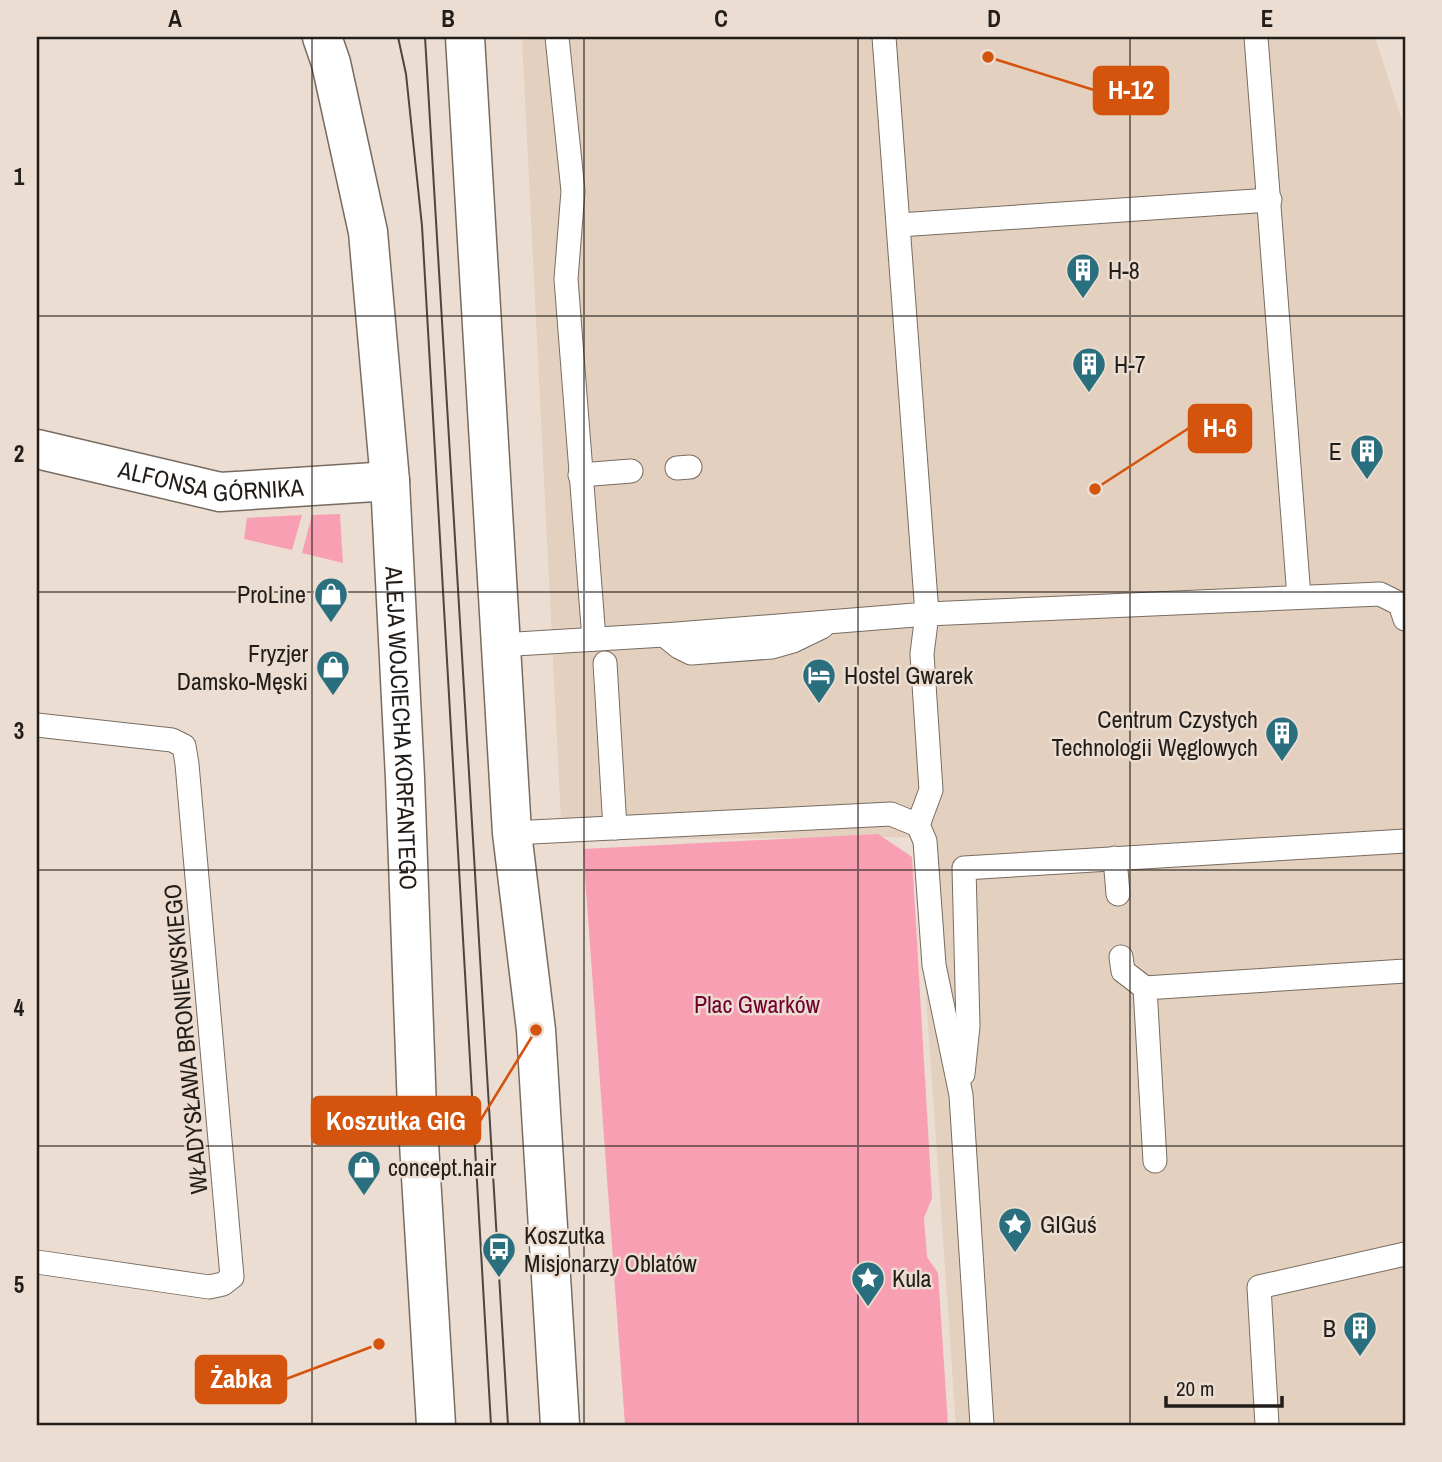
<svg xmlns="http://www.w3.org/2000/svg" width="1442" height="1462" viewBox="0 0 1442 1462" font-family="'Archivo Narrow',sans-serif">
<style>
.built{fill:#e3d0be}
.green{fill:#f99fb3}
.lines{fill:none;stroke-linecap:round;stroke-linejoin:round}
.lane-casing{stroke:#786c61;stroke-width:25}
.street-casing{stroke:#786c61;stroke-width:41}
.secondary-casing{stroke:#786c61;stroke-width:41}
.lane{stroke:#fff;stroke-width:23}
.street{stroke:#fff;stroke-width:38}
.secondary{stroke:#fff;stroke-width:38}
.tram{stroke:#4d4640;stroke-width:2}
.grid{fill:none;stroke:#221d19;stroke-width:2;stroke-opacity:0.55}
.labels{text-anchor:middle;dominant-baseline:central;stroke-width:5;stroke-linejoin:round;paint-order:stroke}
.poi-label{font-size:24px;fill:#221d19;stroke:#ebddd1;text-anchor:start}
.street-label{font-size:24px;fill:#221d19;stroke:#ebddd1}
.park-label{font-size:24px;fill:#70002f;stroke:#ebddd1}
.leader{fill:none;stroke:#d4530d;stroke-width:2.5}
.callout-dot{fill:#d4530d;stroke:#ebddd1;stroke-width:2.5}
.callout{fill:#d4530d;stroke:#d4530d;stroke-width:2.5}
.callout-label{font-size:26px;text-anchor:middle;font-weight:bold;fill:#fff}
.neatline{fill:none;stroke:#221d19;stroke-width:2.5}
.grid-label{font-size:23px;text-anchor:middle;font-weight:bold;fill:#221d19}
</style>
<rect width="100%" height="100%" fill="#ebddd1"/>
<polygon class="built" points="522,37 1375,37 1405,130 1405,1425 956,1425 915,837 562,840"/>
<g class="green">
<polygon points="340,514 343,563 302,553 312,515"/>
<polygon points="302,515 292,550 244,539 247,518"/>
<polygon points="878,834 912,857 932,1198 924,1218 927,1257 938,1273 948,1425 625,1425 583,849"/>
</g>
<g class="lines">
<g class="lane-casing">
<g id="lane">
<polyline points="557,37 573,191 566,279 594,639"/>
<polyline points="1256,37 1299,597"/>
<polyline points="899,225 1270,200"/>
<polyline points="677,468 690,467"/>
<polyline points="580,475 631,471"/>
<polyline points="664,635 679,647 691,653 772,647 793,641 822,627"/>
<polyline points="500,645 664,635 927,614 884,37"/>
<polyline points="605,663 615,828"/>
<polyline points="37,725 172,740 184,746 187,764 232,1277 223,1284 209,1287 37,1262"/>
<polyline points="918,825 931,790 922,654 927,614 1380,594 1400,604 1405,619"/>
<polyline points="512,833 891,814 918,825 925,841 934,965 961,1095 982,1425"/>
<polyline points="1115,858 1118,894"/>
<polyline points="1121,957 1123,971 1145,988"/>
<polyline points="963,1074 968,1026 964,868 1405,841"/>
<polyline points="1155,1161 1145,988 1405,971"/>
<polyline points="1267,1425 1259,1287 1405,1254"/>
</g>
</g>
<g class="street-casing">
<g id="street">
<path id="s1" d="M37 449 220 492 390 481"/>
</g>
</g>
<g class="secondary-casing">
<g id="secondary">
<path id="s2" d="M322 37 331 63 368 232 390 481 405 778 417 1110 436 1425"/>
<polyline points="465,37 512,833 536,1030 560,1425"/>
</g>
</g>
<use href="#lane" class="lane"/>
<use href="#street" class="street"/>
<use href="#secondary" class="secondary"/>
<g class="tram">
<polyline points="398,37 406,74 422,226 491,1425"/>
<polyline points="425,37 508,1425"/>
</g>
</g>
<path class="grid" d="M312 37V1425M584 37V1425M858 37V1425M1130 37V1425M37 316H1405M37 592H1405M37 870H1405M37 1146H1405"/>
<defs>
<g id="building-pin" transform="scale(1.75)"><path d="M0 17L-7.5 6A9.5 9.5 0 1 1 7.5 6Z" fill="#296f7e" stroke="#ebddd1"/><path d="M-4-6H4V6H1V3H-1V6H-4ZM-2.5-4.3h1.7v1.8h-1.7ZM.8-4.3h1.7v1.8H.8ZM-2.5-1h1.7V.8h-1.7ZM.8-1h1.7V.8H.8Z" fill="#fff"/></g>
<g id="shop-pin" transform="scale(1.75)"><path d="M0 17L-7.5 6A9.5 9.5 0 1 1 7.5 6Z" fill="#296f7e" stroke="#ebddd1"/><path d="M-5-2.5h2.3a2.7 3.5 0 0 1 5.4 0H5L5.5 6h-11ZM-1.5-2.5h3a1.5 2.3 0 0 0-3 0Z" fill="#fff"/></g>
<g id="hotel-pin" transform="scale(1.75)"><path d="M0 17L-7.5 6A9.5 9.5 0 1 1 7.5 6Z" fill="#296f7e" stroke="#ebddd1"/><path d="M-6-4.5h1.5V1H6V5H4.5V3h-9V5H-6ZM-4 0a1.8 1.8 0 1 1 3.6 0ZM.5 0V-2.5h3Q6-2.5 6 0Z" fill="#fff"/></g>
<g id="sight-pin" transform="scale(1.75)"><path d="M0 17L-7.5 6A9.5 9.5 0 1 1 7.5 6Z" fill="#296f7e" stroke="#ebddd1"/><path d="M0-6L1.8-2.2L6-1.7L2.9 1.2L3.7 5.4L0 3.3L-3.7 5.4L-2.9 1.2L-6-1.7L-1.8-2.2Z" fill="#fff"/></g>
<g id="bus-pin" transform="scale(1.75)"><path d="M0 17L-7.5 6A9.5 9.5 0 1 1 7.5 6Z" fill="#296f7e" stroke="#ebddd1"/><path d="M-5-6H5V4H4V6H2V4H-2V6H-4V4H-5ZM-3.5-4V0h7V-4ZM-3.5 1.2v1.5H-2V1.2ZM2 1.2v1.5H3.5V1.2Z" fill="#fff"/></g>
</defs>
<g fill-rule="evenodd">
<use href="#building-pin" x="1083" y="270"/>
<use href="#building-pin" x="1089" y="364"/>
<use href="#building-pin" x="1367" y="451"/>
<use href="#shop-pin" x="331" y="594"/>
<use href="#shop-pin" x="333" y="667"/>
<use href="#hotel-pin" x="819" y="675"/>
<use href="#building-pin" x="1282" y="733"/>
<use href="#shop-pin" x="364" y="1167"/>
<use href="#sight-pin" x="1015" y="1224"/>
<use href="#bus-pin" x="499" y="1249"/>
<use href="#sight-pin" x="868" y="1278"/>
<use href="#building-pin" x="1360" y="1328"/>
</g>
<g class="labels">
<g class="poi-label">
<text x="1108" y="270">H-8</text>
<text x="1114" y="364">H-7</text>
<text x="1342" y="451" text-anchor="end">E</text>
<text x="306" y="594" text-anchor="end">ProLine</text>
<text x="308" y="653" text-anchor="end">Fryzjer<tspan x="308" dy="28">Damsko-Męski</tspan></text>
<text x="844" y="675">Hostel Gwarek</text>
<text x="1258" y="719" text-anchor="end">Centrum Czystych<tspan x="1258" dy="28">Technologii Węglowych</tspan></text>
<text x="388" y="1167">concept.hair</text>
<text x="1040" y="1224">GIGuś</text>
<text x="524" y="1235">Koszutka<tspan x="524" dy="28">Misjonarzy Oblatów</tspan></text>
<text x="892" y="1278">Kula</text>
<text x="1336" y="1328" text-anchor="end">B</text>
</g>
<g class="street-label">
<text stroke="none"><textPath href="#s1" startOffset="178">ALFONSA GÓRNIKA</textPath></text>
<text stroke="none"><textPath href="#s2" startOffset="698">ALEJA WOJCIECHA KORFANTEGO</textPath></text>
<text transform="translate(185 1039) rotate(-95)">WŁADYSŁAWA BRONIEWSKIEGO</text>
</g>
<g class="park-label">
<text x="757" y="1004">Plac Gwarków</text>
</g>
</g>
<path class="leader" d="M988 57L1094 90M1095 489L1189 428M536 1030L480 1121M379 1344L286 1379"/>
<g class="callout-dot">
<circle cx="988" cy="57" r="7"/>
<circle cx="1095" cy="489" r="7"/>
<circle cx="536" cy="1030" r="7"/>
<circle cx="379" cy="1344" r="7"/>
</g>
<g class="callout">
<rect x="1094" y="67" width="74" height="47" rx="7"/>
<rect x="1189" y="405" width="62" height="47" rx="7"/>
<rect x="312" y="1097" width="168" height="47" rx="7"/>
<rect x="196" y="1356" width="90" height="47" rx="7"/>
</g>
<g class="callout-label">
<text x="1131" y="99">H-12</text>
<text x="1220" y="437">H-6</text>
<text x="396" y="1130">Koszutka GIG</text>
<text x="241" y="1388">Żabka</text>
</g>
<rect width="1442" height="1462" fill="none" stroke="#ebddd1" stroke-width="77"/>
<path d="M1166 1396v10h116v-10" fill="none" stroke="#221d19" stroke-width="3.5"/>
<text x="1176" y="1396" font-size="21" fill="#221d19" stroke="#ebddd1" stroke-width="5" paint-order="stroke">20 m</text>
<rect x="38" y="38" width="1366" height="1386" class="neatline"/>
<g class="grid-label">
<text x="175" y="27">A</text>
<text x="448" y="27">B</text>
<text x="721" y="27">C</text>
<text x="994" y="27">D</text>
<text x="1267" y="27">E</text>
<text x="19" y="185">1</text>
<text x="19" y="462">2</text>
<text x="19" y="739">3</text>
<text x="19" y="1016">4</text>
<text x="19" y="1293">5</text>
</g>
</svg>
